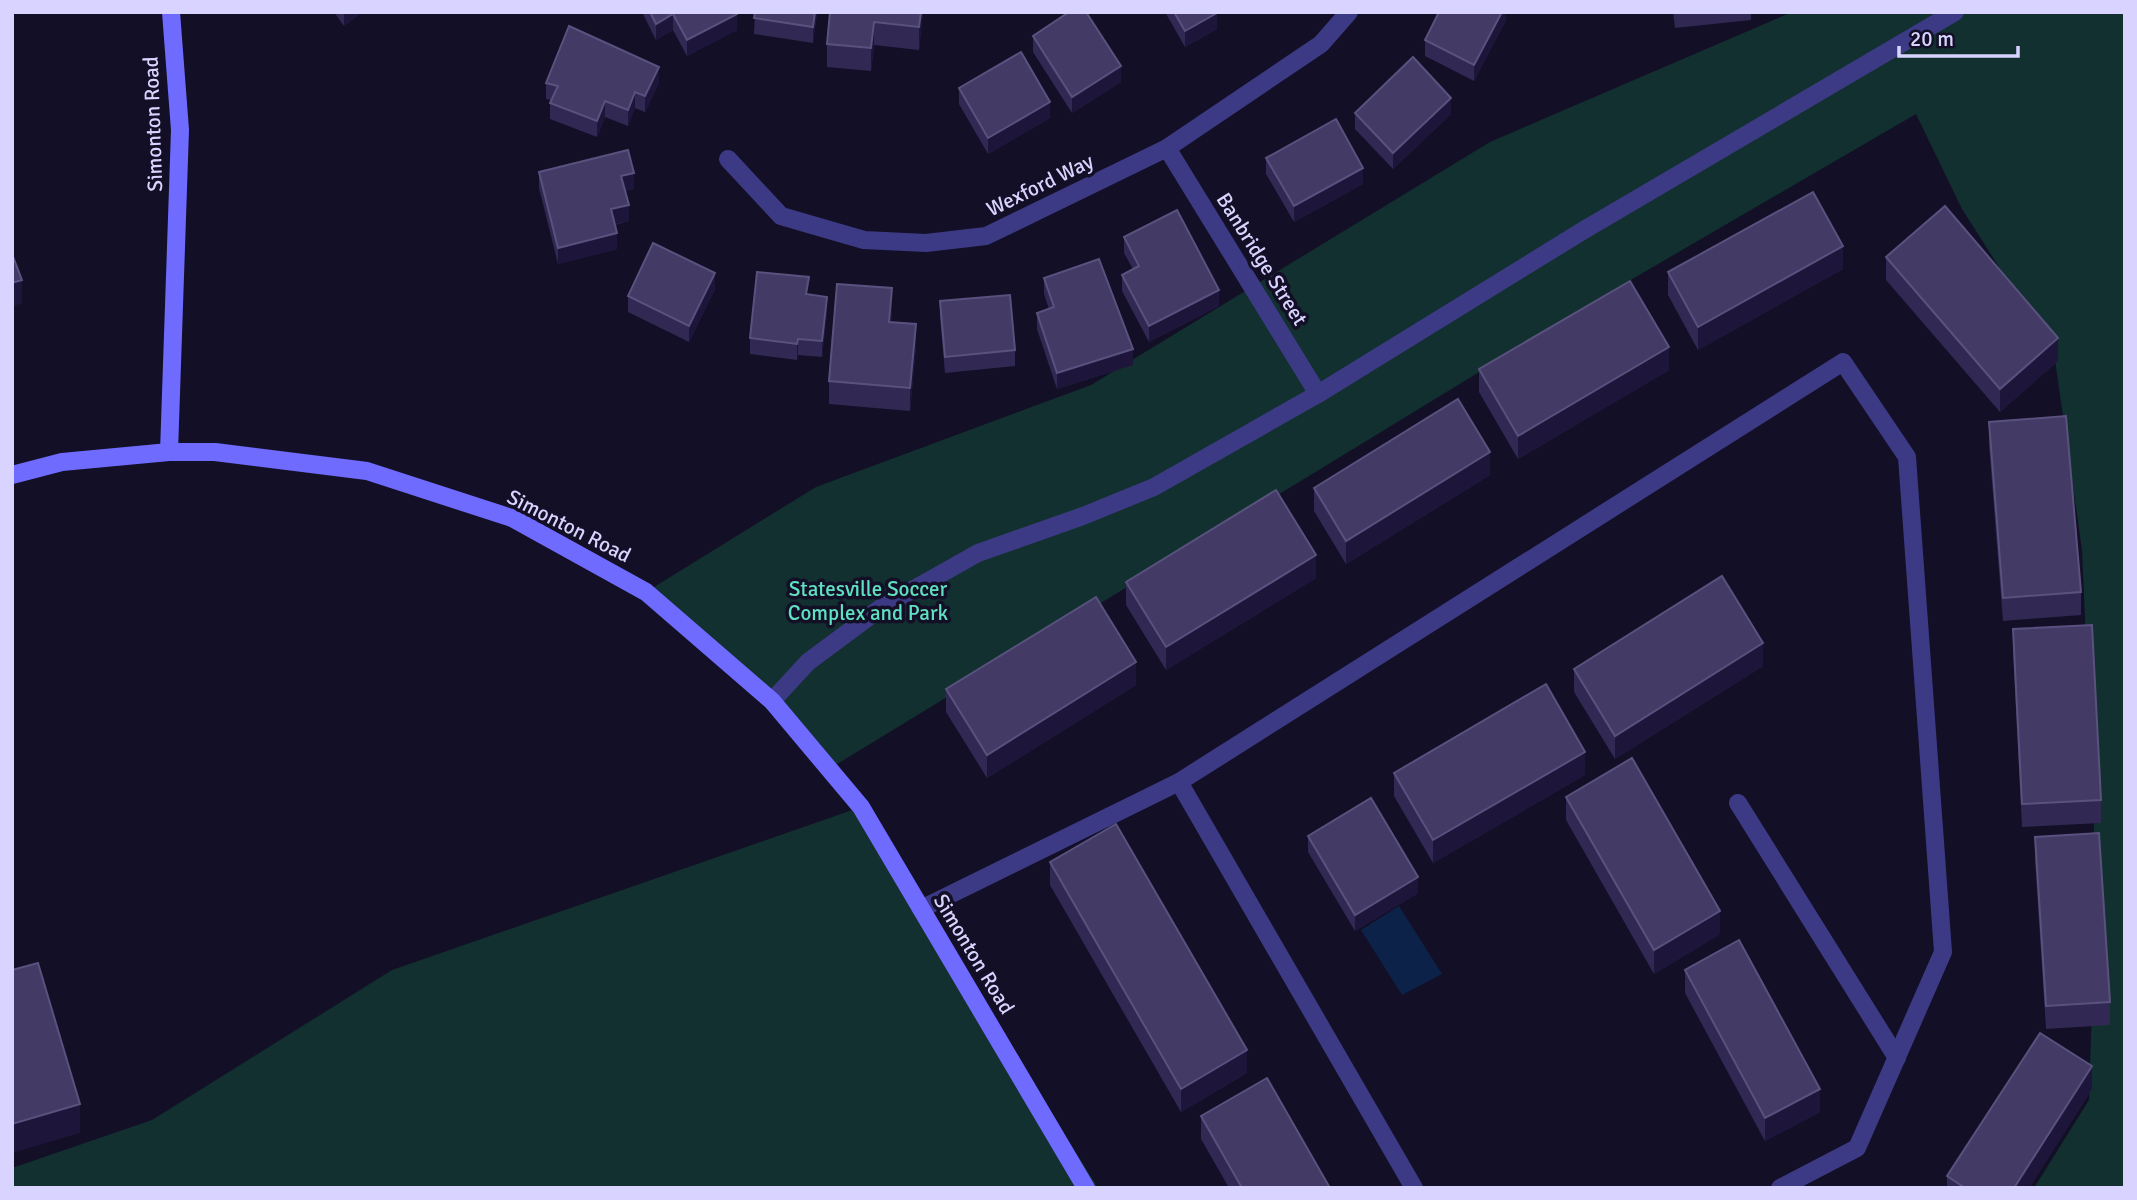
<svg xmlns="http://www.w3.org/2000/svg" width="2137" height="1200" viewBox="0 0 2137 1200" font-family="Signika,sans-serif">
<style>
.green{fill:#12302f}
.water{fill:#0c2248}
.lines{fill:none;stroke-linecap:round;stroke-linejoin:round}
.lane{stroke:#3d3a85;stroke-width:18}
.street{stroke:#3d3a85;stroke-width:18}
.secondary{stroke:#6f6bff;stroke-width:18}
.wall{fill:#312854}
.shaded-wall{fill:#1d163a}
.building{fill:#433a66;stroke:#5a527e;stroke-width:2}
.labels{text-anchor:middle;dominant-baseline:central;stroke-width:7;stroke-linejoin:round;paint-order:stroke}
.street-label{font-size:21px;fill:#d9d4ff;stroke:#130f26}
.park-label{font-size:21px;fill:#5fe0c0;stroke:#130f26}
</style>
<rect width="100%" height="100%" fill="#130f26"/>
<g class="green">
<polygon points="1792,12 2125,12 2125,1188 2034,1188 2089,1100 2096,876 2082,550 2054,353 1962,209 1916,114 1622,285 829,769 646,592 816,487 1091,385 1490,142"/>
<polygon points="861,807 1098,1188 12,1188 12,1168 152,1120 392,970"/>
</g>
<polygon class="water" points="1399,906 1442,974 1402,995 1361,930"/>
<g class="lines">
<g class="lane">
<polyline points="1738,803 1897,1058"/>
<polyline points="921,909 1179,782"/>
<polyline points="1414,1188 1179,782 1843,362 1907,457 1943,952 1857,1148 1780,1188"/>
</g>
<g class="street">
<polyline points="1167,148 1318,394"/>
<polyline points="728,159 781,216 864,240 926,243 986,236 1167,148 1321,44 1349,12"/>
<polyline points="772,701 808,662 882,607 978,553 1083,516 1154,487 1318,394 1584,230 1955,12"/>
</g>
<g class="secondary">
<polyline points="169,452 180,130 171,12"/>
<polyline points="12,475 62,462 169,452 215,452 367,471 512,518 646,592 772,701 861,807 1086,1188"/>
</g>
</g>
<g class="wall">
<polygon points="334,12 362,12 344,26"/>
<polygon points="642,12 736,12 737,30 687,56 673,30 656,40"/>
<polygon points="755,12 817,12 813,43 754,34"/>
<polygon points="830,12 923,12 919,50 874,45 871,71 827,67 827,44"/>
<polygon points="1165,12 1217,12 1217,29 1185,47"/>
<polygon points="1506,12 1506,20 1474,81 1425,56 1425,40"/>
<polygon points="1673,12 1751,12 1751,20 1675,28"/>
<polygon points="1033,36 1121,82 1072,113 1033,52"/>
<polygon points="546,83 659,83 645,112 635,108 628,126 605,117 597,137 550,119 550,103 551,100 546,99"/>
<polygon points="959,88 1050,118 988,154 959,104"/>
<polygon points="1355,113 1451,114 1393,169 1355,129"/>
<polygon points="1266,158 1363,184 1294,222 1266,174"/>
<polygon points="539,172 634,189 625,191 629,221 615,225 617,249 558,264 539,188"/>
<polygon points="1124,237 1219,306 1149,342 1122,291 1122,275 1133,269 1124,253"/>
<polygon points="1886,257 2058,361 2000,412 1886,280"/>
<polygon points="1843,269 1698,350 1668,295 1668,272"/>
<polygon points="1044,278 1133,365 1057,389 1037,329 1037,313 1049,309 1044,294"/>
<polygon points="715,289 689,342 628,312 628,296"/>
<polygon points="808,294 827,313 822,357 798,355 797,360 750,354 750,338"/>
<polygon points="940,301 1015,350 1015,366 945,373 940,317"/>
<polygon points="892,311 891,322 916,347 910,411 829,404 829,381"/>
<polygon points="1479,369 1669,370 1518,459 1479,392"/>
<polygon points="1989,422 2081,592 2081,615 2003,621 1989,445"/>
<polygon points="1490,475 1346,564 1314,511 1314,488"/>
<polygon points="1316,578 1166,670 1126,605 1126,582"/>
<polygon points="2013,629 2101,800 2101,823 2022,827 2013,652"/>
<polygon points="1763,666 1615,759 1574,692 1574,669"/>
<polygon points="1136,685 987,778 946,712 946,689"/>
<polygon points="1394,773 1585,775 1433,863 1394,796"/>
<polygon points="1566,797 1720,934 1654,974 1566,820"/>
<polygon points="1308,836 1418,893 1355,931 1308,852"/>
<polygon points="2035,837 2110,1002 2110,1025 2046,1029 2035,860"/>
<polygon points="1050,862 1247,1073 1181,1112 1050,885"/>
<polygon points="1685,970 1820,1112 1765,1141 1685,993"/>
<polygon points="2092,1089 2029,1188 1947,1188 1947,1176"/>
<polygon points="1201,1116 1330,1188 1229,1188 1201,1139"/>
</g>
<g class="shaded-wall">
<polygon points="344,12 362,12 344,26"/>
<polygon points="815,12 817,12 813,43 813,27"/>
<polygon points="921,12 923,12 919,50 919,27"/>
<polygon points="1502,12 1506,12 1506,20 1474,81 1474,65"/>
<polygon points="1217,13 1217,29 1185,47 1185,31"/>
<polygon points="673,14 673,30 656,40 656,24"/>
<polygon points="737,14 737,30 687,56 687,40"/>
<polygon points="874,22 874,45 871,71 871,48"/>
<polygon points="1121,66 1121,82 1072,113 1072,97"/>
<polygon points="659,67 659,83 645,112 645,96"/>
<polygon points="635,92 635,108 628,126 628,110"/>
<polygon points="1451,98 1451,114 1393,169 1393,153"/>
<polygon points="605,101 605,117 597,137 597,121"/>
<polygon points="1050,102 1050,118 988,154 988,138"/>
<polygon points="1363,168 1363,184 1294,222 1294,206"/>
<polygon points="634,173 634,189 621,192 621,176"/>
<polygon points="629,205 629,221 611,225 611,209"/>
<polygon points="617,233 617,249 558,264 558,248"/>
<polygon points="1843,246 1843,269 1698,350 1698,327"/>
<polygon points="715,273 715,289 689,342 689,326"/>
<polygon points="22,280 22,303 12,307 12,283"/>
<polygon points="892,288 892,311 889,345 889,322"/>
<polygon points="1219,290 1219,306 1149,342 1149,326"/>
<polygon points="827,297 827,313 822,357 822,341"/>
<polygon points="916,324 916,347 910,411 910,388"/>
<polygon points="2058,338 2058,361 2000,412 2000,389"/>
<polygon points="798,339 798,355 797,360 797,344"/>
<polygon points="1669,347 1669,370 1518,459 1518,436"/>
<polygon points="1133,349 1133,365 1057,389 1057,373"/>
<polygon points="1490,452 1490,475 1346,564 1346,541"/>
<polygon points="1316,555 1316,578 1166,670 1166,647"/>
<polygon points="1763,643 1763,666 1615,759 1615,736"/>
<polygon points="1136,662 1136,685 987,778 987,755"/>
<polygon points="1585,752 1585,775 1433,863 1433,840"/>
<polygon points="1418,877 1418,893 1355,931 1355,915"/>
<polygon points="1720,911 1720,934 1654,974 1654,950"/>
<polygon points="1247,1050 1247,1073 1181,1112 1181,1089"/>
<polygon points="2092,1066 2092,1089 2029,1188 2014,1188"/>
<polygon points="1820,1089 1820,1112 1765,1141 1765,1118"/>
<polygon points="80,1104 80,1133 12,1153 12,1124"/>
</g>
<g class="building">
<polygon points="650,12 736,12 737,14 687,40 673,14 656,24"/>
<polygon points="755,12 815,12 813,27 754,18"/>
<polygon points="830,12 921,12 919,27 874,22 871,48 827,44"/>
<polygon points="1069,12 1086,12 1121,66 1072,97 1033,36"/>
<polygon points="1174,12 1217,12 1217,13 1185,31"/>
<polygon points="1439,12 1502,12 1474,65 1425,40"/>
<polygon points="569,26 659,67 645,96 635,92 628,110 605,101 597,121 550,103 558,86 546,83"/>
<polygon points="1021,52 1050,102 988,138 959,88"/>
<polygon points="1413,57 1451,98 1393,153 1355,113"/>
<polygon points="1336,119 1363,168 1294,206 1266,158"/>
<polygon points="628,150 634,173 621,176 629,205 611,209 617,233 558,248 539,172"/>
<polygon points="1813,192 1843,246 1698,327 1668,272"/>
<polygon points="1945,206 2058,338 2000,389 1886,257"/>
<polygon points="1177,210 1219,290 1149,326 1122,275 1139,266 1124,237"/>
<polygon points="653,243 715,273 689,326 628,296"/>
<polygon points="12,254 22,280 12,283"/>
<polygon points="1099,259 1133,349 1057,373 1037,313 1054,307 1044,278"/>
<polygon points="757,272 809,277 806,294 827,297 822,341 798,339 797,344 750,338"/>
<polygon points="1630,281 1669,347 1518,436 1479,369"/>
<polygon points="837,284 892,288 889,322 916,324 910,388 829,381"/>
<polygon points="1010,295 1015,350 945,357 940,301"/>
<polygon points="1458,399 1490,452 1346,541 1314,488"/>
<polygon points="2066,416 2081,592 2003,598 1989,422"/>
<polygon points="1276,490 1316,555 1166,647 1126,582"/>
<polygon points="1722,576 1763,643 1615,736 1574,669"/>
<polygon points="1096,597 1136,662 987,755 946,689"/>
<polygon points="2092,625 2101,800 2022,804 2013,629"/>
<polygon points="1546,684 1585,752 1433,840 1394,773"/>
<polygon points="1632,758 1720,911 1654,950 1566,797"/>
<polygon points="1371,798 1418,877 1355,915 1308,836"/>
<polygon points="1116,824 1247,1050 1181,1089 1050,862"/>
<polygon points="2099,833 2110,1002 2046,1006 2035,837"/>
<polygon points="1739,940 1820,1089 1765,1118 1685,970"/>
<polygon points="38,963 80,1104 12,1124 12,970"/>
<polygon points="2040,1033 2092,1066 2014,1188 1965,1188 1947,1176"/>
<polygon points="1267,1078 1330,1188 1242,1188 1201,1116"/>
</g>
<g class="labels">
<g class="street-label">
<text transform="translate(153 124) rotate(-92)">Simonton Road</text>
<text transform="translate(1040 185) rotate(-26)">Wexford Way</text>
<text transform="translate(1262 259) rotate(58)">Banbridge Street</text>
<text transform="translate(569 526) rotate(27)">Simonton Road</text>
<text transform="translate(974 954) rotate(59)">Simonton Road</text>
</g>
<g class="park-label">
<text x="868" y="589">Statesville Soccer<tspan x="868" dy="24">Complex and Park</tspan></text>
</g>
</g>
<rect width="2137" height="1200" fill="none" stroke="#d9d4ff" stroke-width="28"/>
<path d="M1899 46v10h119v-10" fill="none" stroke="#d9d4ff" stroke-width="3.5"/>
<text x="1910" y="46" font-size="21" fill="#d9d4ff" stroke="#130f26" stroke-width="5" paint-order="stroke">20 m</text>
</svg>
